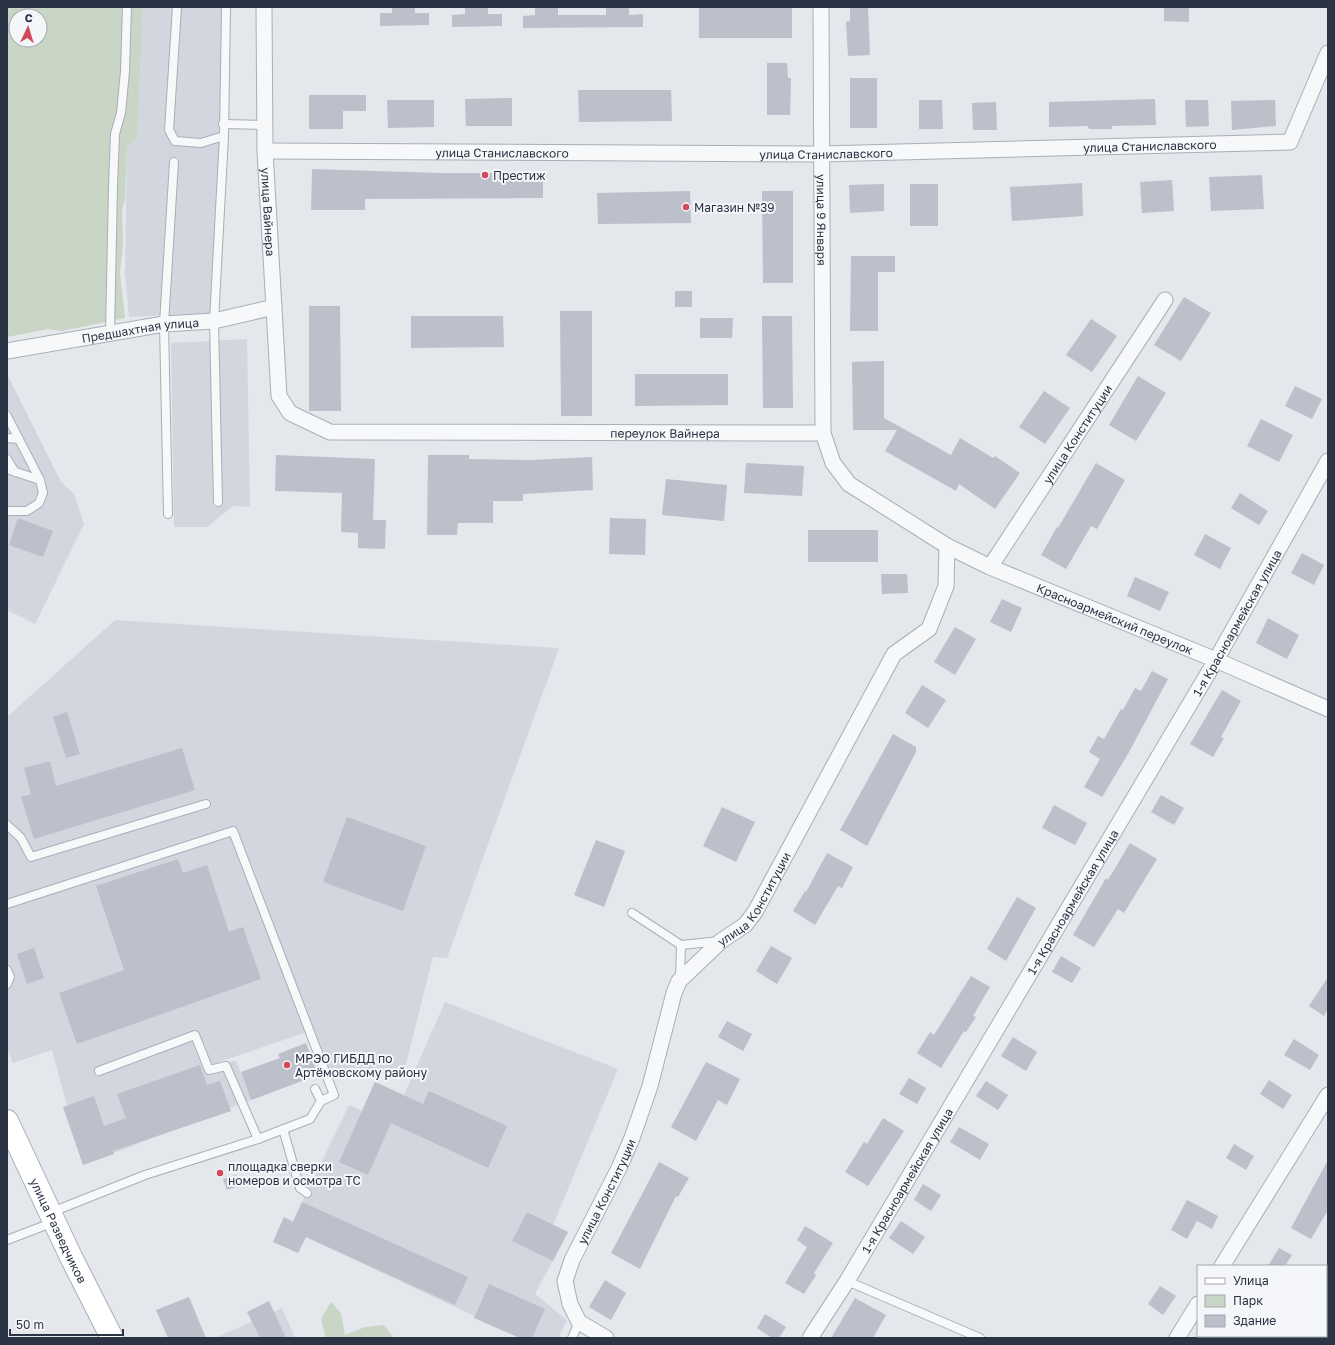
<svg xmlns="http://www.w3.org/2000/svg" width="1335" height="1345" viewBox="0 0 1335 1345" font-family="'Golos Text',sans-serif">
<style>
.built{fill:#d2d6de}
.green{fill:#c9d6c5;fill-rule:evenodd}
.building{fill:#bbc0ca}
.lines{fill:none;stroke-linecap:round;stroke-linejoin:round}
.service-casing{stroke:#a9aeb7;stroke-width:10}
.minor-casing{stroke:#a9aeb7;stroke-width:17}
.secondary-casing{stroke:#a9aeb7;stroke-width:24}
.service{stroke:#f7f8fa;stroke-width:8}
.minor{stroke:#f7f8fa;stroke-width:15}
.secondary{stroke:#fff;stroke-width:22}
.poi-dot{fill:#d1495b;stroke:#f4f6f9;stroke-width:1.5}
.labels{text-anchor:middle;dominant-baseline:central;stroke-width:4;stroke-linejoin:round;paint-order:stroke}
.street-label{font-size:12px;fill:#2b3445;stroke:#f4f6f9}
.poi-label{font-size:12px;fill:#2b3445;stroke:#f4f6f9;text-anchor:start}
</style>
<rect width="100%" height="100%" fill="#e4e7ec"/>
<g class="built">
<polygon points="143,7 222,7 220,149 212,313 129,317 125,274 127,145 137,138"/>
<polygon points="247,339 250,507 233,506 207,527 174,527 171,343"/>
<polygon points="7,374 61,482 74,494 84,524 35,624 7,610"/>
<polygon points="115,620 559,648 447,958 433,957 404,1072 353,1077 329,1070 313,1030 216,1063 236,1061 251,1100 83,1165 52,1050 13,1063 7,1049 7,717"/>
<polygon points="445,1002 618,1069 553,1225 568,1232 535,1294 567,1320 558,1338 521,1338 306,1237 298,1253 273,1242 284,1217 293,1221 349,1105 362,1111 375,1082 404,1095"/>
<polygon points="282,1308 295,1338 215,1338"/>
</g>
<g class="green">
<path d="M7 7H143L137 139 127 145 125 200 122 209 123 244 120 273 125 318 62 331 48 329 7 337ZM16 16H40V40H16Z"/>
<polygon points="331,1302 341,1313 345,1335 365,1327 384,1325 394,1338 326,1338 321,1319"/>
</g>
<g class="building">
<polygon points="392,7 415,7 415,13 429,13 429,25 380,26 380,13 392,13"/>
<polygon points="465,7 488,7 488,14 502,14 502,26 452,27 452,15 465,14"/>
<polygon points="535,7 558,7 558,15 606,15 606,7 629,7 629,15 643,14 643,27 523,28 523,16 535,15"/>
<rect x="699" y="7" width="93" height="31"/>
<polygon points="850,7 868,7 870,55 848,56 846,22 850,21"/>
<polygon points="1164,7 1189,7 1189,22 1164,21"/>
<polygon points="767,63 787,63 788,78 791,78 790,115 767,115"/>
<rect x="850" y="78" width="27" height="50"/>
<polygon points="578,90 671,90 672,121 579,122"/>
<polygon points="309,95 366,95 366,111 343,111 343,129 309,129"/>
<polygon points="512,98 512,126 466,126 465,99"/>
<polygon points="1155,99 1156,125 1112,126 1112,129 1089,129 1088,126 1049,127 1049,102"/>
<polygon points="387,100 434,100 434,127 388,128"/>
<polygon points="919,100 942,100 943,129 919,129"/>
<polygon points="1185,100 1208,100 1209,126 1186,127"/>
<polygon points="1275,100 1276,126 1232,130 1231,101"/>
<polygon points="996,102 997,130 973,130 972,103"/>
<polygon points="312,169 441,173 543,173 543,198 365,199 365,210 311,210"/>
<polygon points="1262,175 1264,209 1211,211 1209,177"/>
<polygon points="1172,180 1174,211 1142,213 1140,182"/>
<polygon points="1082,183 1083,216 1012,221 1010,187"/>
<polygon points="884,184 884,211 850,213 849,185"/>
<rect x="910" y="184" width="28" height="42"/>
<polygon points="690,191 691,223 598,224 597,193"/>
<polygon points="762,191 793,191 793,283 763,283"/>
<polygon points="851,256 895,256 895,272 878,272 878,331 850,331"/>
<rect x="675" y="291" width="17" height="16"/>
<polygon points="1184,297 1211,313 1181,361 1154,345"/>
<polygon points="309,306 340,306 341,411 309,411"/>
<polygon points="560,311 592,311 592,416 561,416"/>
<polygon points="411,316 503,316 504,347 411,348"/>
<polygon points="762,316 792,316 793,408 763,408"/>
<polygon points="700,318 733,318 732,338 700,338"/>
<polygon points="1091,319 1117,336 1092,372 1066,355"/>
<polygon points="884,361 884,418 951,455 960,438 993,458 995,456 1020,473 995,509 959,484 956,491 885,451 897,430 853,430 852,362"/>
<polygon points="635,374 728,374 728,405 635,406"/>
<polygon points="1138,376 1166,393 1136,441 1109,425"/>
<polygon points="1295,386 1322,399 1312,419 1285,406"/>
<polygon points="1044,391 1070,408 1045,444 1019,427"/>
<polygon points="1261,419 1293,435 1279,462 1247,446"/>
<polygon points="276,455 375,459 373,520 386,520 385,549 358,548 358,533 341,532 342,493 275,491"/>
<polygon points="428,455 469,455 469,459 531,460 592,457 593,490 523,494 523,501 493,501 493,523 458,523 457,535 427,535"/>
<polygon points="746,463 804,466 802,496 744,493"/>
<polygon points="1096,463 1125,480 1097,529 1091,526 1066,569 1041,555 1057,527 1058,528"/>
<polygon points="666,479 727,485 724,521 662,515"/>
<polygon points="1240,493 1268,511 1259,525 1231,508"/>
<polygon points="18,518 53,531 43,557 9,545"/>
<polygon points="610,518 646,519 645,555 609,554"/>
<rect x="808" y="530" width="70" height="32"/>
<polygon points="1205,534 1231,548 1220,569 1194,555"/>
<polygon points="1302,553 1324,565 1314,585 1291,573"/>
<polygon points="881,574 907,574 908,593 882,594"/>
<polygon points="1135,577 1169,592 1160,611 1127,596"/>
<polygon points="1002,599 1022,608 1011,632 990,622"/>
<polygon points="1268,618 1299,635 1287,659 1256,643"/>
<polygon points="955,627 976,639 955,675 934,662"/>
<polygon points="1152,671 1168,679 1128,754 1102,797 1084,787 1100,759 1089,752 1098,736 1104,739 1121,709 1123,710 1135,688 1141,691"/>
<polygon points="922,685 946,700 928,728 905,713"/>
<polygon points="1222,690 1241,701 1221,737 1224,738 1213,757 1190,744"/>
<polygon points="67,712 80,754 66,758 53,717"/>
<polygon points="893,734 916,747 916,752 867,846 840,830"/>
<polygon points="182,748 195,790 34,839 21,797 31,794 24,768 50,761 56,786"/>
<polygon points="1161,795 1184,808 1174,825 1151,812"/>
<polygon points="1054,805 1087,823 1075,845 1042,828"/>
<polygon points="722,807 755,822 736,862 703,846"/>
<polygon points="347,817 426,846 403,911 323,882"/>
<polygon points="596,840 625,851 604,907 574,895"/>
<polygon points="1130,843 1157,859 1124,913 1118,909 1094,947 1073,935 1106,878 1108,880"/>
<polygon points="827,853 853,867 842,888 838,886 815,925 793,911 805,891 806,892"/>
<polygon points="178,859 183,873 207,865 229,932 243,927 261,979 77,1044 59,993 124,970 96,886"/>
<polygon points="1017,897 1036,908 1006,961 987,949"/>
<polygon points="771,946 792,958 777,984 756,971"/>
<polygon points="34,948 44,978 27,984 17,954"/>
<polygon points="1061,956 1081,968 1072,983 1052,972"/>
<polygon points="971,976 990,987 973,1016 976,1017 966,1032 964,1031 941,1068 917,1053 930,1032 934,1035"/>
<polygon points="1328,977 1328,1009 1324,1016 1309,1006"/>
<polygon points="727,1021 752,1034 743,1051 718,1037"/>
<polygon points="1013,1037 1037,1052 1026,1071 1001,1056"/>
<polygon points="1294,1039 1319,1055 1310,1070 1284,1055"/>
<polygon points="306,1043 318,1075 251,1100 241,1072 280,1058 278,1054"/>
<polygon points="706,1062 740,1079 727,1105 718,1100 696,1141 671,1127"/>
<polygon points="200,1065 207,1085 220,1081 231,1111 113,1151 114,1154 83,1165 63,1107 94,1096 104,1126 126,1118 117,1094"/>
<polygon points="909,1078 926,1088 917,1104 899,1094"/>
<polygon points="1269,1080 1292,1095 1283,1109 1260,1094"/>
<polygon points="986,1081 1008,1095 998,1110 976,1096"/>
<polygon points="375,1082 423,1104 429,1091 507,1126 488,1168 391,1123 368,1175 339,1162"/>
<polygon points="883,1118 904,1131 868,1186 845,1172 864,1142 867,1144"/>
<polygon points="959,1127 989,1144 980,1160 950,1142"/>
<polygon points="1234,1144 1254,1156 1246,1170 1226,1158"/>
<polygon points="1328,1160 1328,1210 1311,1239 1291,1228"/>
<polygon points="659,1162 689,1178 678,1197 676,1196 640,1269 611,1253"/>
<polygon points="236,1175 239,1186 227,1190 223,1179"/>
<polygon points="923,1184 941,1195 931,1211 914,1200"/>
<polygon points="1187,1200 1218,1216 1212,1229 1197,1221 1187,1239 1171,1230"/>
<polygon points="302,1202 468,1277 455,1305 306,1237 298,1253 273,1242 284,1217 293,1222"/>
<polygon points="527,1212 568,1232 553,1261 512,1241"/>
<polygon points="901,1221 925,1237 913,1254 889,1238"/>
<polygon points="805,1226 833,1243 814,1273 816,1275 804,1294 785,1283 807,1247 797,1240"/>
<polygon points="1279,1248 1292,1255 1285,1266 1268,1266"/>
<polygon points="605,1280 626,1293 611,1320 589,1307"/>
<polygon points="489,1284 545,1309 532,1338 520,1338 474,1318"/>
<polygon points="1160,1286 1176,1296 1163,1315 1148,1304"/>
<polygon points="189,1297 206,1338 168,1338 156,1310"/>
<polygon points="855,1298 886,1315 873,1338 831,1338"/>
<polygon points="269,1301 286,1338 260,1338 247,1312"/>
<polygon points="765,1314 786,1327 779,1338 772,1338 757,1328"/>
</g>
<g class="lines">
<g class="service-casing">
<g id="service">
<polyline points="177,7 169,130 175,141 201,143 224,136"/>
<polyline points="223,124 265,125"/>
<polyline points="110,334 113,186 115,134 121,113 125,71 127,7"/>
<polyline points="7,416 40,480 43,493 39,503 27,511 7,511"/>
<polyline points="7,438 19,439"/>
<polyline points="7,459 15,472"/>
<polyline points="7,469 40,480"/>
<polyline points="218,502 214,321 224,136 226,8"/>
<polyline points="168,514 164,324 174,162"/>
<polyline points="7,825 21,838 31,857 206,804"/>
<polyline points="7,904 233,831 334,1095 321,1101"/>
<polyline points="632,913 681,945 720,941"/>
<polyline points="7,970 10,977 7,984"/>
<polyline points="680,980 681,945"/>
<polyline points="99,1071 195,1035 209,1070 226,1066 258,1139"/>
<polyline points="283,1129 300,1188 307,1193"/>
<polyline points="52,1212 145,1175 258,1139 310,1119 321,1101 315,1089"/>
<polyline points="7,1240 54,1222"/>
<polyline points="847,1281 980,1338"/>
<polyline points="572,1338 579,1322"/>
</g>
</g>
<g class="minor-casing">
<g id="minor">
<path id="s1" d="M264 7 265 151 279 396 290 413 330 432 823 433 833 463 849 484 947 546 990 567 1216 660 1328 709"/>
<path id="s2" d="M821 7 823 433"/>
<path id="s3" d="M265 151 820 154 1290 142 1328 53"/>
<path id="s4" d="M7 351 164 324 214 321 274 307"/>
<path id="s5" d="M990 567 1165 300"/>
<polyline points="1222,1266 1328,1095"/>
<path id="s6" d="M606 1338 579 1322 570 1304 565 1281 572 1260 619 1168 632 1138 650 1086 674 993 679 981 721 941 745 925 755 912 894 654 929 629 946 586 947 546"/>
<path id="s7" d="M810 1338 847 1281 1216 660 1328 461"/>
<polyline points="1177,1338 1198,1304"/>
</g>
</g>
<g class="secondary-casing">
<g id="secondary">
<path id="s8" d="M7 1121 71 1257 112 1338"/>
</g>
</g>
<use href="#service" class="service"/>
<use href="#minor" class="minor"/>
<use href="#secondary" class="secondary"/>
</g>
<g class="poi-dot">
<circle cx="485" cy="175" r="4"/>
<circle cx="686" cy="207" r="4"/>
<circle cx="287" cy="1065" r="4"/>
<circle cx="220" cy="1173" r="4"/>
</g>
<g class="labels">
<g class="street-label">
<text stroke="none"><textPath href="#s3" startOffset="885">улица Станиславского</textPath></text>
<text stroke="none"><textPath href="#s3" startOffset="237">улица Станиславского</textPath></text>
<text stroke="none"><textPath href="#s3" startOffset="561">улица Станиславского</textPath></text>
<text stroke="none"><textPath href="#s1" startOffset="205">улица Вайнера</textPath></text>
<text stroke="none"><textPath href="#s2" startOffset="213">улица 9 Января</textPath></text>
<text stroke="none"><textPath href="#s4" startOffset="135">Предшахтная улица</textPath></text>
<text stroke="none"><textPath href="#s1" startOffset="789">переулок Вайнера</textPath></text>
<text stroke="none"><textPath href="#s5" startOffset="159">улица Конституции</textPath></text>
<text stroke="none"><textPath href="#s1" startOffset="1304">Красноармейский переулок</textPath></text>
<text stroke="none"><textPath href="#s7" startOffset="833">1-я Красноармейская улица</textPath></text>
<text stroke="none"><textPath href="#s6" startOffset="510">улица Конституции</textPath></text>
<text stroke="none"><textPath href="#s7" startOffset="509">1-я Красноармейская улица</textPath></text>
<text stroke="none"><textPath href="#s7" startOffset="185">1-я Красноармейская улица</textPath></text>
<text stroke="none"><textPath href="#s6" startOffset="174">улица Конституции</textPath></text>
<text stroke="none"><textPath href="#s8" startOffset="121">улица Разведчиков</textPath></text>
</g>
<g class="poi-label">
<text x="493" y="175">Престиж</text>
<text x="694" y="207">Магазин №39</text>
<text x="295" y="1058">МРЭО ГИБДД по<tspan x="295" dy="14">Артёмовскому району</tspan></text>
<text x="228" y="1166">площадка сверки<tspan x="228" dy="14">номеров и осмотра ТС</tspan></text>
</g>
</g>
<rect width="1335" height="1345" fill="none" stroke="#2b3445" stroke-width="16"/>
<rect x="1197" y="1265" width="130" height="72" fill="#f4f6f9" stroke="#a4a8b1"/>
<rect x="1205" y="1278" width="20" height="6" fill="#ffffff" stroke="#a4a8b1"/>
<text x="1233" y="1285" font-size="12" fill="#2b3445">Улица</text>
<rect x="1205" y="1295" width="20" height="12" fill="#c9d6c5" stroke="#a4a8b1"/>
<text x="1233" y="1305" font-size="12" fill="#2b3445">Парк</text>
<rect x="1205" y="1315" width="20" height="12" fill="#bbc0ca" stroke="#a4a8b1"/>
<text x="1233" y="1325" font-size="12" fill="#2b3445">Здание</text>
<g transform="translate(28 28) rotate(4)"><circle r="19" fill="#f4f6f9" stroke="#a4a8b1"/>
<path d="M0-3L7 15L0 10L-7 15Z" fill="#d1495b"/>
<text y="-6" font-size="11" font-weight="bold" text-anchor="middle" fill="#2b3445">С</text>
</g>
<path d="M10 1329v6h113v-6" fill="none" stroke="#2b3445" stroke-width="2"/>
<text x="16" y="1329" font-size="12" fill="#2b3445" stroke="#f4f6f9" stroke-width="3" paint-order="stroke">50 m</text>
</svg>
